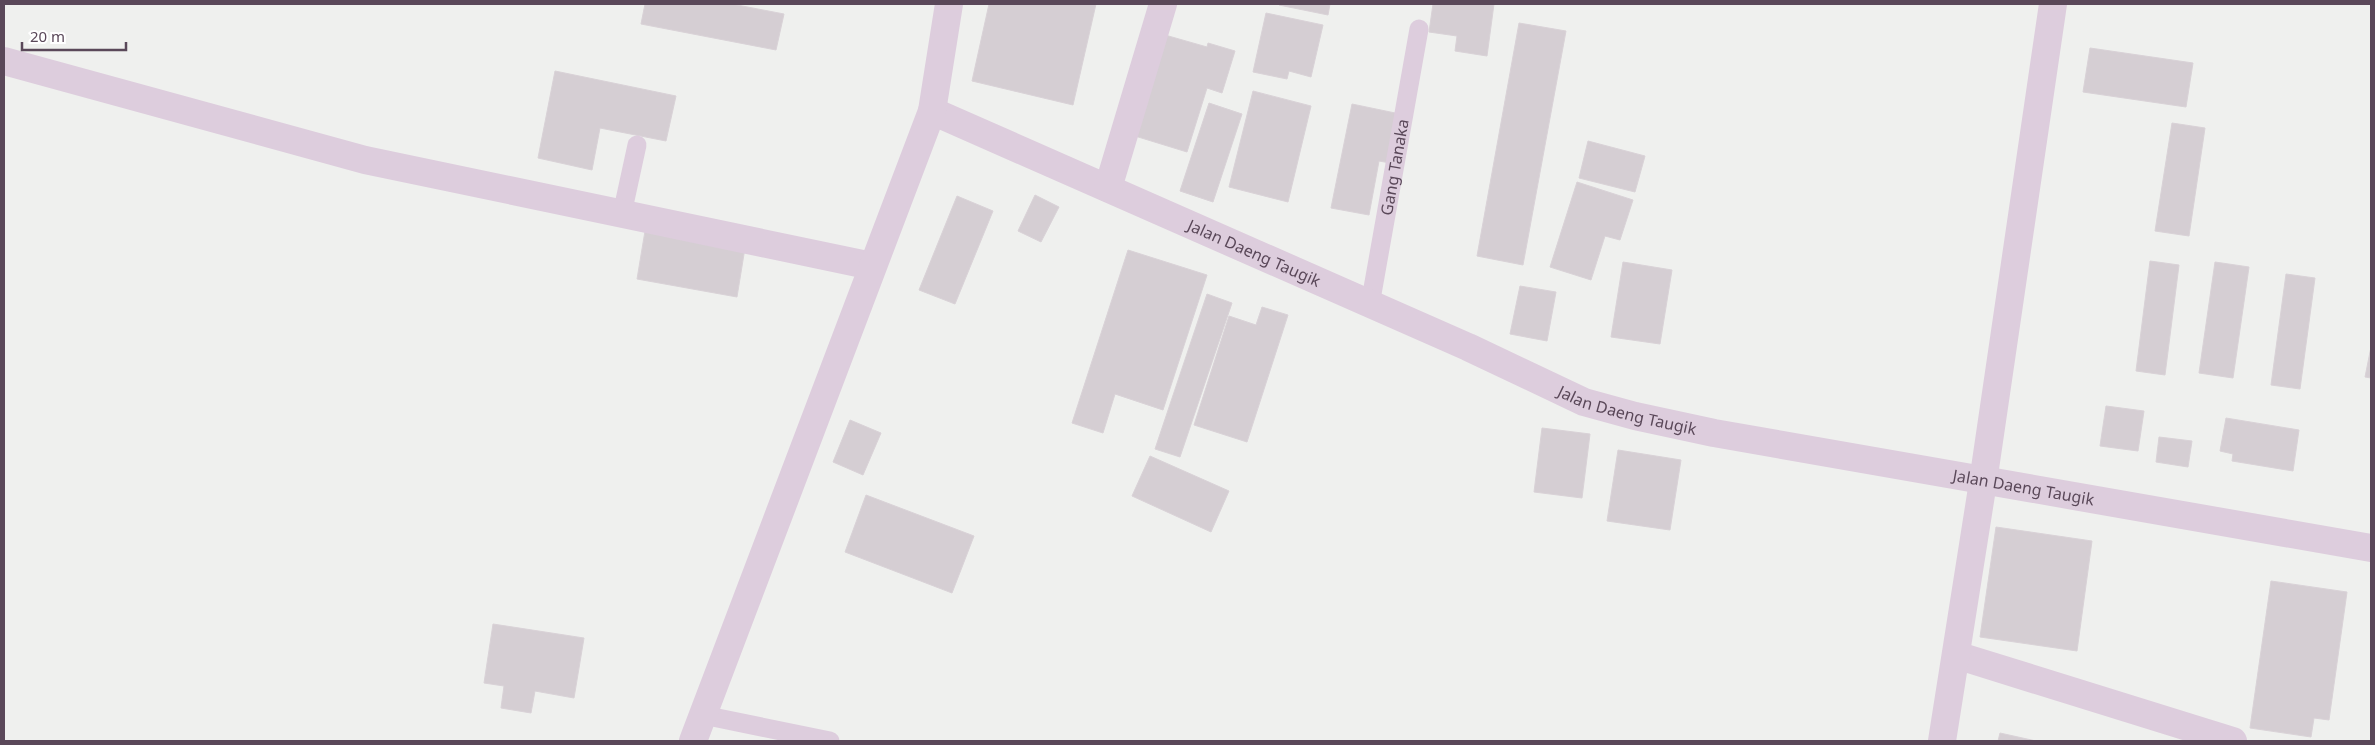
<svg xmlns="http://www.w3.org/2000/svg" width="2375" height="745" viewBox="0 0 2375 745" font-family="'Noto Sans',sans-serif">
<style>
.building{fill:#d5ced3;stroke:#d9d2d7}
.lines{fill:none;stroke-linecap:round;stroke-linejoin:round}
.service{stroke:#ddcddd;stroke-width:19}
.minor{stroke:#ddcddd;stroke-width:28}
.labels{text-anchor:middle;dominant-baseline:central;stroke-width:5;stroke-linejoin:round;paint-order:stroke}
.street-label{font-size:16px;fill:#5a4859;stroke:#fff}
</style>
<rect width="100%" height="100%" fill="#eff0ee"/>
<g class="building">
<polygon points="645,4 732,4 784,14 776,50 641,24"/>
<polygon points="989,4 1096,4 1073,105 972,81"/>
<polygon points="1279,4 1330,4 1328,15 1279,5"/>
<polygon points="1433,4 1494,4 1487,56 1455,51 1457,36 1429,32"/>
<polygon points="1266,13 1323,25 1311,77 1289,71 1287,79 1253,72"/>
<polygon points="1519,23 1566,31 1523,265 1477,256"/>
<polygon points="1165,35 1207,47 1208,43 1235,51 1222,93 1207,88 1187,152 1135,136"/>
<polygon points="2090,48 2193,63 2186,107 2083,92"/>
<polygon points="555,71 676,96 666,141 600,128 592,170 538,158"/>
<polygon points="1253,91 1311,106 1288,202 1229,187"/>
<polygon points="1209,103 1242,114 1213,202 1180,191"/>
<polygon points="1352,104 1400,114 1390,163 1379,161 1369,215 1331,208"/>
<polygon points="2172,123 2205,128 2189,236 2155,231"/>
<polygon points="1588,141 1645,156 1635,192 1579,178"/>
<polygon points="1577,182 1633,200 1620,240 1605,236 1591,280 1550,267"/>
<polygon points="1035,195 1059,207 1041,242 1018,231"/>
<polygon points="957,196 993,211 955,304 919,290"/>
<polygon points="645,231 745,248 737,297 637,279"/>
<polygon points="1128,250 1207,275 1163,410 1115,394 1103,433 1072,423"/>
<polygon points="2150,261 2179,265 2165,375 2136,371"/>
<polygon points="1623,262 1672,270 1660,344 1611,337"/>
<polygon points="2215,262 2249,267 2233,378 2199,373"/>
<polygon points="2286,274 2315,278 2300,389 2271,385"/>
<polygon points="1520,286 1556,292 1547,341 1510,334"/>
<polygon points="1207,294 1232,303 1180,457 1155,449"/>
<polygon points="1262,307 1288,315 1247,442 1194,425 1229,316 1256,325"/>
<polygon points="2371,347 2371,378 2365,377"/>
<polygon points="2106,406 2144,411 2138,451 2100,446"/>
<polygon points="2226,418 2299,430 2293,471 2232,461 2233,454 2220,451"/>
<polygon points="850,420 881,433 863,475 833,462"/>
<polygon points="1542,428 1590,434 1582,498 1534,492"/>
<polygon points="2159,437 2192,441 2188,467 2156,462"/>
<polygon points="1618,450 1681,460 1670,530 1607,521"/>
<polygon points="1150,456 1229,491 1211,532 1132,496"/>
<polygon points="866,495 974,536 952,593 845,552"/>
<polygon points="1996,527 2092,541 2077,651 1980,637"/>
<polygon points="2271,581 2347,592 2329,720 2314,718 2311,737 2250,728"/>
<polygon points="493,624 584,638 574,698 535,691 531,713 501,708 504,686 484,683"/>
<polygon points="2000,733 2036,741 1998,741"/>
</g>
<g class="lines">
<g class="service">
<polyline points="622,214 637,145"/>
<path id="s1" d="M1370 305 1419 29"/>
<polyline points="703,715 830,741"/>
</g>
<g class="minor">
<polyline points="4,61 365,160 872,266"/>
<path id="s2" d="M932 111 1468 347 1584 402 1635 416 1714 433 2371 548"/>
<polyline points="1108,188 1163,4"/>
<polyline points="1956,655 2233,741"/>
<polyline points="693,741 932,111 949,4"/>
<polyline points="1942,741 1983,482 2053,4"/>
</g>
</g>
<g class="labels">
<g class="street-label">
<text stroke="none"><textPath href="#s1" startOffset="140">Gang Tanaka</textPath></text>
<text stroke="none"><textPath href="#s2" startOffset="352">Jalan Daeng Taugik</textPath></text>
<text stroke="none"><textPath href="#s2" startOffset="758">Jalan Daeng Taugik</textPath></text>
<text stroke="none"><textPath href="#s2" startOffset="1162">Jalan Daeng Taugik</textPath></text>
</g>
</g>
<rect width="2375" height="745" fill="none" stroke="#5a4859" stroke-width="10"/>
<path d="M22 42v8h104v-8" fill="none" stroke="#5a4859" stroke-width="2.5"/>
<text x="30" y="42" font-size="15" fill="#5a4859" stroke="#ffffff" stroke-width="4" paint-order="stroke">20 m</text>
</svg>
